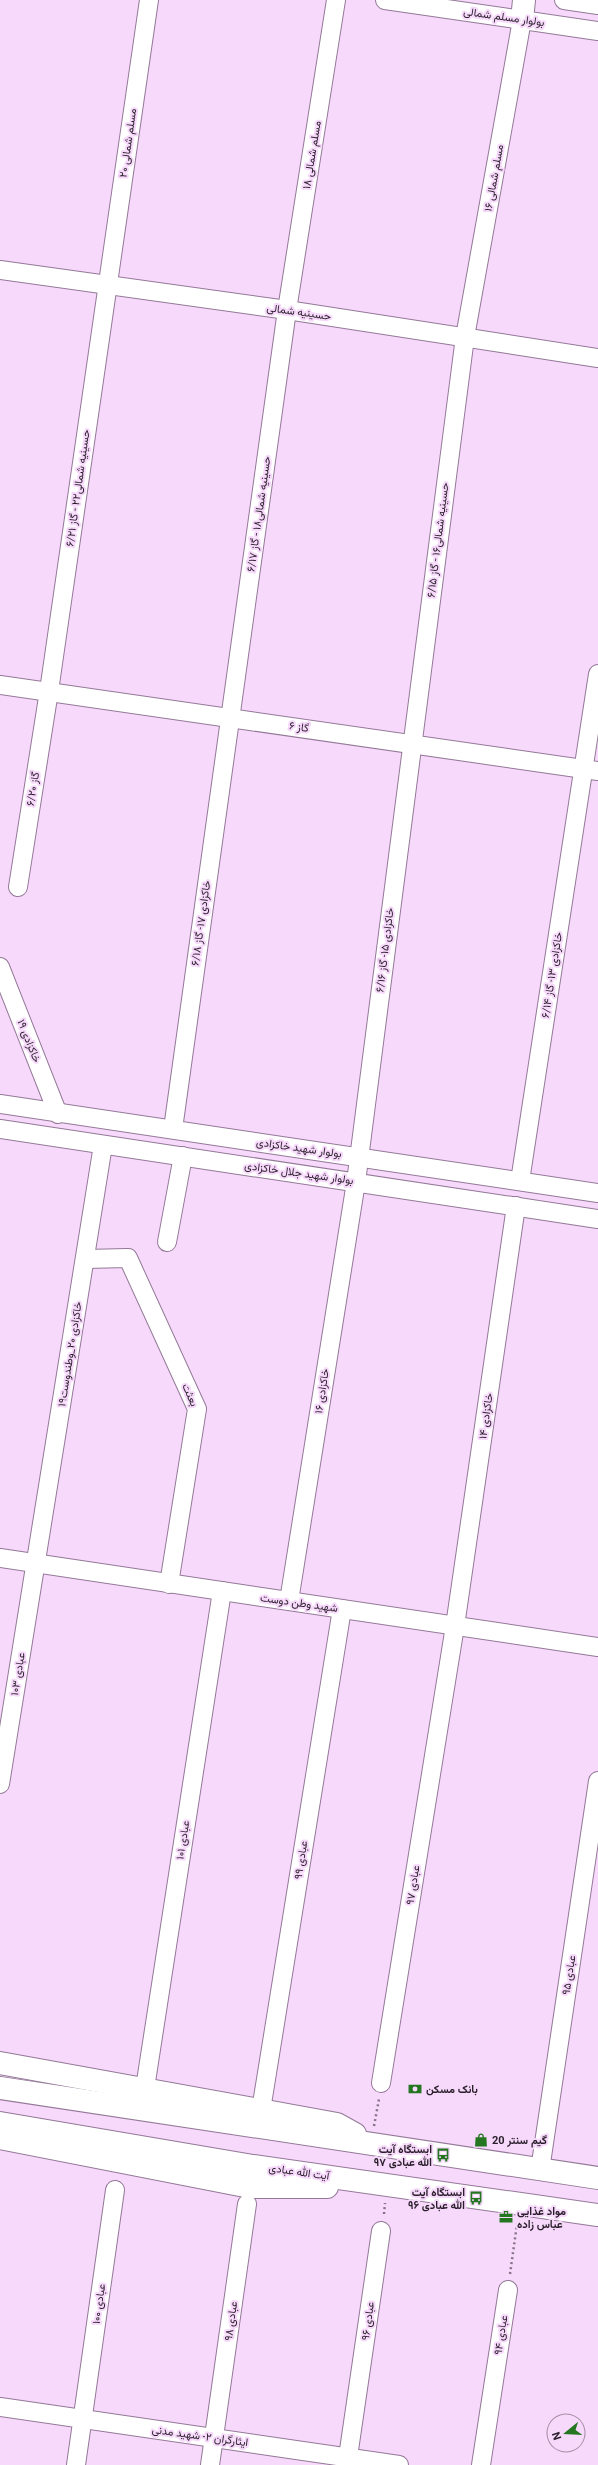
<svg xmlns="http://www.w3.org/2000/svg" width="598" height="2465" viewBox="0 0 598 2465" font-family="Roboto,Vazirmatn,sans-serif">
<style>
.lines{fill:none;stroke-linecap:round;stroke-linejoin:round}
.minor-casing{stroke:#937997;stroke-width:20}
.major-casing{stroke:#937997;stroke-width:24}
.path{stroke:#877389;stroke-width:2.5;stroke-dasharray:2 3;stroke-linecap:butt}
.minor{stroke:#fff;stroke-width:18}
.major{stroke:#fff;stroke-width:22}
.labels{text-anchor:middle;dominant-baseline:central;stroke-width:4;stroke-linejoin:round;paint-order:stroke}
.street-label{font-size:11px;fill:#291e2a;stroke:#f7d9fb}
.poi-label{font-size:11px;font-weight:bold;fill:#291e2a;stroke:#f7d9fb;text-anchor:start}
</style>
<rect width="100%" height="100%" fill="#f7d9fb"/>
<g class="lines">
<g class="minor-casing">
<g id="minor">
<polyline points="385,0 598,31"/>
<polyline points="564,0 598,5"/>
<polyline points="0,270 287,310 598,358"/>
<polyline points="0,685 598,771"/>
<polyline points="18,887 49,691 149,0"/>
<polyline points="0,967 58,1114"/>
<polyline points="0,1104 598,1193"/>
<polyline points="0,1129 598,1219"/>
<polyline points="173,1129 287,310 336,0"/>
<polyline points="520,1181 598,674"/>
<polyline points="167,1242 183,1156"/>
<polyline points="85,1259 128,1258 197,1409 169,1584"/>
<polyline points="0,1558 598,1647"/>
<polyline points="289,1601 356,1182 465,337 522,20"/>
<polyline points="0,1784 103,1145"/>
<polyline points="381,2083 455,1626 516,1206"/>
<polyline points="145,2088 222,1591"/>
<polyline points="261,2110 342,1609"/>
<polyline points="540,2170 598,1781"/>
<polyline points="0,2407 399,2465"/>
<polyline points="348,2457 381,2231"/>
<polyline points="76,2465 115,2190"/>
<polyline points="210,2465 247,2204"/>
<polyline points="481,2465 508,2290"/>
</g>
</g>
<g class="major-casing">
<g id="major">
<polyline points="522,20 524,0"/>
<polyline points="0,2063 337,2124 355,2134"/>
<polyline points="0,2088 598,2178"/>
<polyline points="0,2123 253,2166 598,2215"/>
<polyline points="0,2138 250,2187 327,2187"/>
</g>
</g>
<g class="path">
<polyline points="374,2126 379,2099"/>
<polyline points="384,2214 385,2203"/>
<polyline points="510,2274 517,2224"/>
</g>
<use href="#minor" class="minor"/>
<use href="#major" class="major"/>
</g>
<defs>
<g id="bank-bare" transform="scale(1.08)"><path d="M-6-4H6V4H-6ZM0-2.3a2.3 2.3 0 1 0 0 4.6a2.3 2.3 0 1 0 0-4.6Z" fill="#247620" stroke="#f7d9fb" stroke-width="2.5" paint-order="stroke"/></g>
<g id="shop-bare" transform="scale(1.08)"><path d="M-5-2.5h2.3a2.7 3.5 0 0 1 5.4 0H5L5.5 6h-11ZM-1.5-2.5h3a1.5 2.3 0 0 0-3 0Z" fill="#247620" stroke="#f7d9fb" stroke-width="2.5" paint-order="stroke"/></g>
<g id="bus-bare" transform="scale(1.08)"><path d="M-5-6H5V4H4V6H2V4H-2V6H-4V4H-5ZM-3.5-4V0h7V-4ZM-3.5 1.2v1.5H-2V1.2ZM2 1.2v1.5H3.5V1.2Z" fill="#247620" stroke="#f7d9fb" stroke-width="2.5" paint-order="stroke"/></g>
<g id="office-bare" transform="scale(1.08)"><path d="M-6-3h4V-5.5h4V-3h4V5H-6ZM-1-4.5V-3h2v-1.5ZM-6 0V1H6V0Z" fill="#247620" stroke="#f7d9fb" stroke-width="2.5" paint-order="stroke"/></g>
</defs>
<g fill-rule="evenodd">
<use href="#bank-bare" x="415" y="2089"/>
<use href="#shop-bare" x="481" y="2140"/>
<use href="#bus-bare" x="443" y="2155"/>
<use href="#bus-bare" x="476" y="2198"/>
<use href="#office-bare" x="506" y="2217"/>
</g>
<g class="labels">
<g class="street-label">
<text transform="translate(504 17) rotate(8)">بولوار مسلم شمالی</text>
<text transform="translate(128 143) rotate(-82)">مسلم شمالی ۲۰</text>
<text transform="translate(312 155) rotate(-81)">مسلم شمالی ۱۸</text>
<text transform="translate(494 178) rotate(-80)">مسلم شمالی ۱۶</text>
<text transform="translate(299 312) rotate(8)">حسینیه شمالی</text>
<text transform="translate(78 488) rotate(-82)">حسینیه شمالی۲۲ - گاز ۶/۲۱</text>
<text transform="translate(259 514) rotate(-82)">حسینیه شمالی۱۸ - گاز ۶/۱۷</text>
<text transform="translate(438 540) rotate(-83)">حسینیه شمالی۱۶ - گاز ۶/۱۵</text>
<text transform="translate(299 727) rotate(8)">گاز ۶</text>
<text transform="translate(33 789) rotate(-81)">گاز ۶/۲۰</text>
<text transform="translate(201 923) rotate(-82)">خاکزادی ۱۷- گاز ۶/۱۸</text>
<text transform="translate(385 950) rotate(-83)">خاکزادی ۱۵- گاز ۶/۱۶</text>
<text transform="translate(552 975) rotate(-81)">خاکزادی ۱۳- گاز ۶/۱۴</text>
<text transform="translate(29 1041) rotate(68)">خاکزادی ۱۹</text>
<text transform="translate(299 1148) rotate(8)">بولوار شهید خاکزادی</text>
<text transform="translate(299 1173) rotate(8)">بولوار شهید جلال خاکزادی</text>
<text transform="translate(70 1354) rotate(-81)">خاکزادی ۲۰_وطندوست۱۹</text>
<text transform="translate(322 1391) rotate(-81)">خاکزادی ۱۶</text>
<text transform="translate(190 1395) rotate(66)">بعثت</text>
<text transform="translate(486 1416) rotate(-82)">خاکزادی ۱۴</text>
<text transform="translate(299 1603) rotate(8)">شهید وطن دوست</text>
<text transform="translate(18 1674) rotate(-81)">عبادی ۱۰۳</text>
<text transform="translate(183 1840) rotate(-81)">عبادی ۱۰۱</text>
<text transform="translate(301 1860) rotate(-81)">عبادی ۹۹</text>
<text transform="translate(413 1885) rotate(-81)">عبادی ۹۷</text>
<text transform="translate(569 1975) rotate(-81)">عبادی ۹۵</text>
<text transform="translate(299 2172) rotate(8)">آیت الله عبادی</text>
<text transform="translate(99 2304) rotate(-82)">عبادی ۱۰۰</text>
<text transform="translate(231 2321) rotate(-82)">عبادی ۹۸</text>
<text transform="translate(368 2321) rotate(-82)">عبادی ۹۶</text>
<text transform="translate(501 2335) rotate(-81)">عبادی ۹۴</text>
<text transform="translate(200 2436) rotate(8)">ایثارگران ۲- شهید مدنی</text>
</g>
<g class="poi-label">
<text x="426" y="2089">بانک مسکن</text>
<text x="492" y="2140">گیم سنتر 20</text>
<text x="432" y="2149" text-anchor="end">ایستگاه آیت<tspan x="432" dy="13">الله عبادی ۹۷</tspan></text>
<text x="465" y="2192" text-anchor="end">ایستگاه آیت<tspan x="465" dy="13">الله عبادی ۹۶</tspan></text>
<text x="517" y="2211">مواد غذایی<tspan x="517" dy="13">عباس زاده</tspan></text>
</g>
</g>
<g transform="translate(566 2433) rotate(252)"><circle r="19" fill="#f7d9fb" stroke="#a58ea7"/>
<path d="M0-3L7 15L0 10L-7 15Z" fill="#247620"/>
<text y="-6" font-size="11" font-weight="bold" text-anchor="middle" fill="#291e2a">N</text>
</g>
</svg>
